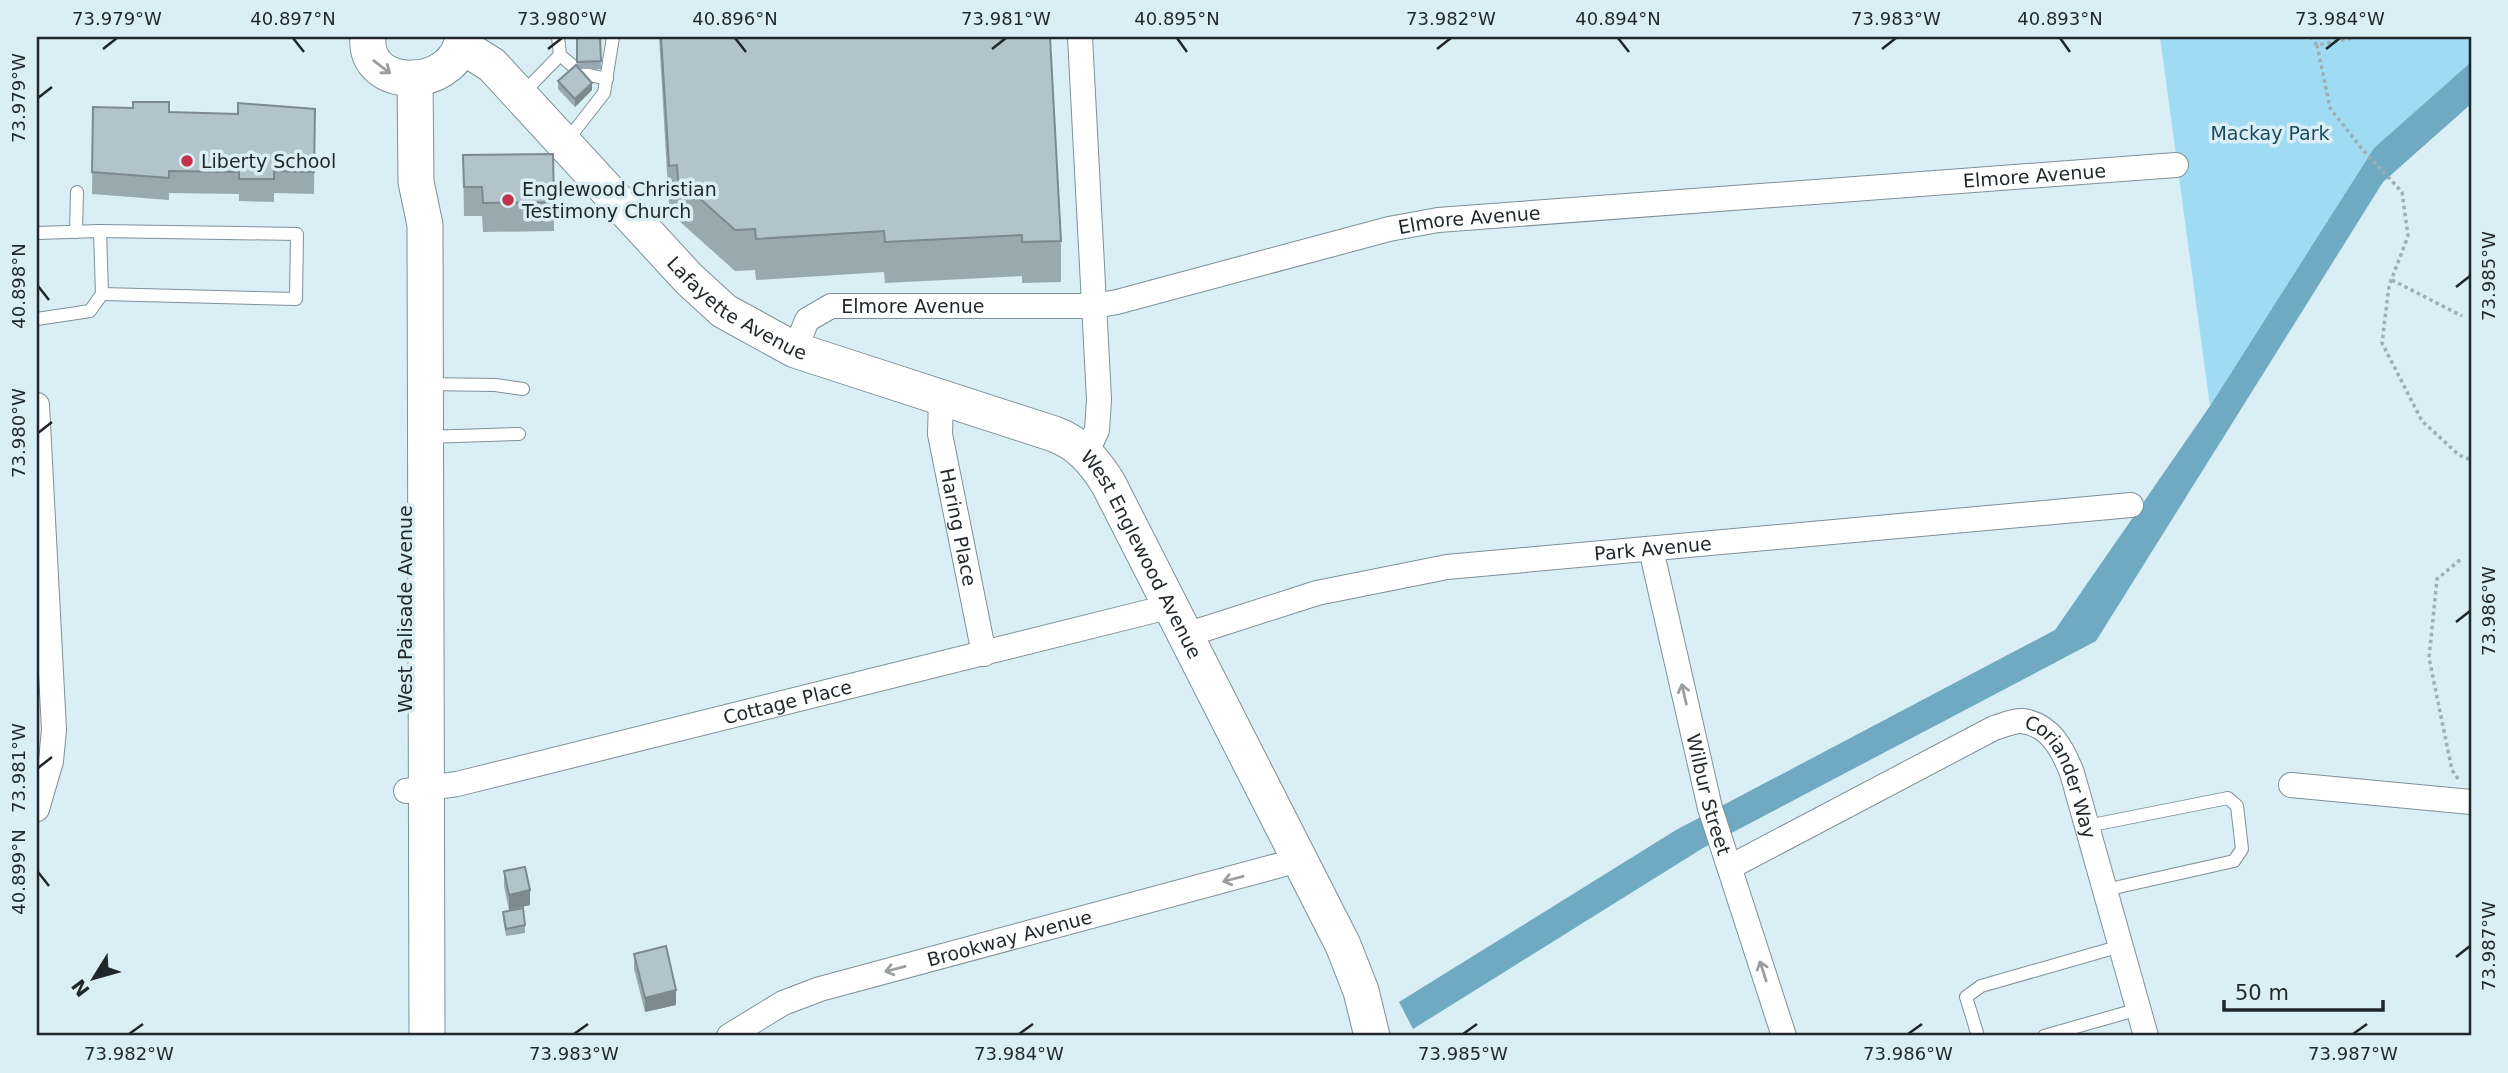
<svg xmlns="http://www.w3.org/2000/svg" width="2508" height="1073" viewBox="0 0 2508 1073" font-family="'DejaVu Sans',sans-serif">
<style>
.green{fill:#a0dbf4}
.water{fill:#6faac2}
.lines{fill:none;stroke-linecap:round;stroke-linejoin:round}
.lane-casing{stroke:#7e9098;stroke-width:14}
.street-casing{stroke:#7e9098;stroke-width:26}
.secondary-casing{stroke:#7e9098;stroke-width:37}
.path{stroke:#9eaeb4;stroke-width:3.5;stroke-dasharray:3.5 3.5;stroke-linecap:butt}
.lane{stroke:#fff;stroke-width:12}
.street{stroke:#fff;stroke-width:24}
.secondary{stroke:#fff;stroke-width:35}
.wall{fill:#98a9af}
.shaded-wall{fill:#7c898f}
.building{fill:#b1c4cc;stroke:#7c898f;stroke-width:2}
.oneway{stroke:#9a9e9f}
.ticks{fill:none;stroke:#1f272a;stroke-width:2.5}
.poi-dot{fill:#c2324b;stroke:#daeef6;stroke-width:2.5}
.labels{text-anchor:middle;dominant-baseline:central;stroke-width:7;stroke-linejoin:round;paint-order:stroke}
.park-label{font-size:19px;fill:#1a4c5e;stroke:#daeef6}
.poi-label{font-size:19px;fill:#1f272a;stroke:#daeef6;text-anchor:start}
.street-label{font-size:19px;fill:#1f272a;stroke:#daeef6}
.neatline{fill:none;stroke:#1f272a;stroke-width:2.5}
.ticks-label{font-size:18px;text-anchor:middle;fill:#1f272a}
</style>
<rect width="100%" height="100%" fill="#daeef6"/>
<polygon class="green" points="2160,37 2471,37 2471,62 2374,148 2210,406"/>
<polygon class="water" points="2471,62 2471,104 2383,182 2096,641 1703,848 1413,1029 1399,1002 1676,830 2055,630 2210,406 2374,148"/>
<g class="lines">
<g class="lane-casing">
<g id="lane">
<polyline points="560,55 581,73 607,79"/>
<polyline points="523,93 560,55 558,37"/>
<polyline points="565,143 604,93 613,37"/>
<polyline points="100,231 297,234 296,299 102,294"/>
<polyline points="76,232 77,192"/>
<polyline points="37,233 100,231 102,294 90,311 37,319"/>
<polyline points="426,384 495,385 523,389"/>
<polyline points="426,437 519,434"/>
<polyline points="2087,826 2228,798 2237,806 2242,849 2234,861 2105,890"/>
<polyline points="1978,1036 1966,997 1981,986 2121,946"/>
<polyline points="2044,1036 2139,1009"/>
</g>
</g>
<g class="street-casing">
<g id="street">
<polyline points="1080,37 1099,399 1097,430 1086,454"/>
<path id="s1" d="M795 350 807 320 831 306H1094L1117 302 1389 229 1438 220 2176 165"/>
<path id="s2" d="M941 399 940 434 984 654"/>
<polyline points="37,405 54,730 51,761 37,809"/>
<path id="s3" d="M1651 549 1710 808 1784 1036"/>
<path id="s4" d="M1183 636 1317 593 1447 567 2131 505"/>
<polyline points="2291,785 2471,802"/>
<path id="s5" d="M406 791 457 784 1168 607"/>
<path id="s6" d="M1730 867 1994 728C2002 726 2014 720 2022 721 2050 724 2063 750 2072 773L2146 1036"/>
<path id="s7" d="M729 1036 783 1003 820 989 1299 860"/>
</g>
</g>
<g class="secondary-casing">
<g id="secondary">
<path d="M368 37C363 93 456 91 463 37"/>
<path id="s8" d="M462 46 492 65 689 279 724 311 795 350 1054 434C1079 443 1094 461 1108 483L1343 945 1361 991 1372 1036"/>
<polyline points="415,78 416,182 425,225 427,1036"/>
</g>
</g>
<g class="path">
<polyline points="2310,37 2317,45 2358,37"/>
<polyline points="2317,45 2330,108 2362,149 2402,192 2408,236 2389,286 2382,343 2422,421 2459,455 2471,460"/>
<polyline points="2392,280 2462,316"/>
<polyline points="2458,779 2452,770 2429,658 2437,579 2461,559"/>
</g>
<use href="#lane" class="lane"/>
<use href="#street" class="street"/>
<use href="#secondary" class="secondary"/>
</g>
<g class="wall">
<polygon points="577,37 600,37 601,69 579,69 592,90 575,107 558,89 558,81 577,67"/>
<polygon points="659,37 1050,37 1061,241 1061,282 1022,283 1022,276 885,283 884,272 756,280 755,270 735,271 678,220 677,206 669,206"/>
<polygon points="93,107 169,112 238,114 315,109 314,194 274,193 274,202 239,201 239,194 169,193 169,200 92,194"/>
<polygon points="553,154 554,231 483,232 482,216 464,216 463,155"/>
<polygon points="504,871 530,905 509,910 504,886"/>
<polygon points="503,912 525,925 525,933 506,936 503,919"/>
<polygon points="634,954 676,1005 645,1012 634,969"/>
</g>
<g class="shaded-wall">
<polygon points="592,83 592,90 575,107 575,99"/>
<polygon points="530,890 530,905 509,910 509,895"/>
<polygon points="676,990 676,1005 645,1012 645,998"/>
</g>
<g class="building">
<polygon points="577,37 600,37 601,61 577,62"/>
<polygon points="661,37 1050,37 1061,241 1022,242 1022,235 885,242 884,231 756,239 755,229 735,230 678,179 677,165 669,166"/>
<polygon points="576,65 592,83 575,99 558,81"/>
<polygon points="133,102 169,102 169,112 238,114 238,103 315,109 314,172 274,171 274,179 239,179 239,172 169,171 169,178 92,172 93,107 133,108"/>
<polygon points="553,154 554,202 483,203 482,187 464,187 463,155"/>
<polygon points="525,867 530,890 509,895 504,871"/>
<polygon points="523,908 525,925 506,929 503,912"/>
<polygon points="666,946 676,990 645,998 634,954"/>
</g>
<defs><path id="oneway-shaft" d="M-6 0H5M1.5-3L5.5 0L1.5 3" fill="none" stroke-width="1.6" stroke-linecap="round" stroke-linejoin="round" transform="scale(1.75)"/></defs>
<g class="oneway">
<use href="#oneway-shaft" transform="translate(382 67) rotate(37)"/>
<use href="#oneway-shaft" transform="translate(1684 694) rotate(-103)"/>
<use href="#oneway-shaft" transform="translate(1233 879) rotate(165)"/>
<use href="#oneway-shaft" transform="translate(895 969) rotate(165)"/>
<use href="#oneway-shaft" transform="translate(1763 971) rotate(-108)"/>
</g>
<path class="ticks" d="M293 38 304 52M735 38 746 52M1177 38 1187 52M1618 38 1629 52M2060 38 2070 52M103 49 117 38M548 49 562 38M992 49 1006 38M1437 49 1451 38M1882 49 1896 38M2326 49 2340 38M38 98 52 87M38 286 49 300M2456 287 2470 276M38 433 52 422M2456 622 2470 611M38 768 52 757M38 872 49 886M2456 957 2470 946M129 1034 143 1024M574 1034 588 1024M1019 1034 1033 1024M1463 1034 1477 1024M1908 1034 1922 1024M2353 1034 2367 1024"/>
<g class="poi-dot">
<circle cx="187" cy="161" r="7"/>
<circle cx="508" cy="200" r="7"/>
</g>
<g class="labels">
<g class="park-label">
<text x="2270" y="133">Mackay Park</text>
</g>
<g class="poi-label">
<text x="201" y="161">Liberty School</text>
<text x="522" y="189">Englewood Christian<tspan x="522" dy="22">Testimony Church</tspan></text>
</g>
<g class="street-label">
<text stroke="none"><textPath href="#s1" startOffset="1276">Elmore Avenue</textPath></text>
<text stroke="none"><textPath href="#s1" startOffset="709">Elmore Avenue</textPath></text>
<text stroke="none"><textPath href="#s8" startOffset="383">Lafayette Avenue</textPath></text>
<text stroke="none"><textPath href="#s1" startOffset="142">Elmore Avenue</textPath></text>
<text stroke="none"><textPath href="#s2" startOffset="130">Haring Place</textPath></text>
<text stroke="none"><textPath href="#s4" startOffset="480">Park Avenue</textPath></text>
<text stroke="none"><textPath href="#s8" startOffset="880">West Englewood Avenue</textPath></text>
<text transform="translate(405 609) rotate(-90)">West Palisade Avenue</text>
<text stroke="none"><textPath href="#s5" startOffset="392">Cottage Place</textPath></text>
<text stroke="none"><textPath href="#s6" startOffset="401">Coriander Way</textPath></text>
<text stroke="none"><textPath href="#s3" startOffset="252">Wilbur Street</textPath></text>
<text stroke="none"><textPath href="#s7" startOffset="299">Brookway Avenue</textPath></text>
</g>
</g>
<rect width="2508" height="1073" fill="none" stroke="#daeef6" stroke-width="77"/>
<g transform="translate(94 978) rotate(233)" stroke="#daeef6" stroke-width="5" paint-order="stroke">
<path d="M0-5L12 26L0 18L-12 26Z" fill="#1f272a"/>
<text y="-10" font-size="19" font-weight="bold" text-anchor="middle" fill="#1f272a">N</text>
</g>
<path d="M2224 1000v10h159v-10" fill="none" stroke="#1f272a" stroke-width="3.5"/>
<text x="2235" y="1000" font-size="21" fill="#1f272a" stroke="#daeef6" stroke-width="5" paint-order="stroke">50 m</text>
<rect x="38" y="38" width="2432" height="996" class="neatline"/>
<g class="ticks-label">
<text x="117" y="25">73.979°W</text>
<text x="293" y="25">40.897°N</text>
<text x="562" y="25">73.980°W</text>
<text x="735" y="25">40.896°N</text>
<text x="1006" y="25">73.981°W</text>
<text x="1177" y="25">40.895°N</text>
<text x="1451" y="25">73.982°W</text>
<text x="1618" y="25">40.894°N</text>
<text x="1896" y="25">73.983°W</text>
<text x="2060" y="25">40.893°N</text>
<text x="2340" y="25">73.984°W</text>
<text transform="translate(19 98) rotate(-90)" y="6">73.979°W</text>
<text transform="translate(2489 276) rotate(-90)" y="6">73.985°W</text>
<text transform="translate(19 286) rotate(-90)" y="6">40.898°N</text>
<text transform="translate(19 433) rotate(-90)" y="6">73.980°W</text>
<text transform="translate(2489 611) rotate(-90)" y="6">73.986°W</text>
<text transform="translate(19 768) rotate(-90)" y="6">73.981°W</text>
<text transform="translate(19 872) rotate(-90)" y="6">40.899°N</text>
<text transform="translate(2489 946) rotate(-90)" y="6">73.987°W</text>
<text x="129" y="1060">73.982°W</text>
<text x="574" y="1060">73.983°W</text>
<text x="1019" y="1060">73.984°W</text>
<text x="1463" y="1060">73.985°W</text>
<text x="1908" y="1060">73.986°W</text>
<text x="2353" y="1060">73.987°W</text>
</g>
</svg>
